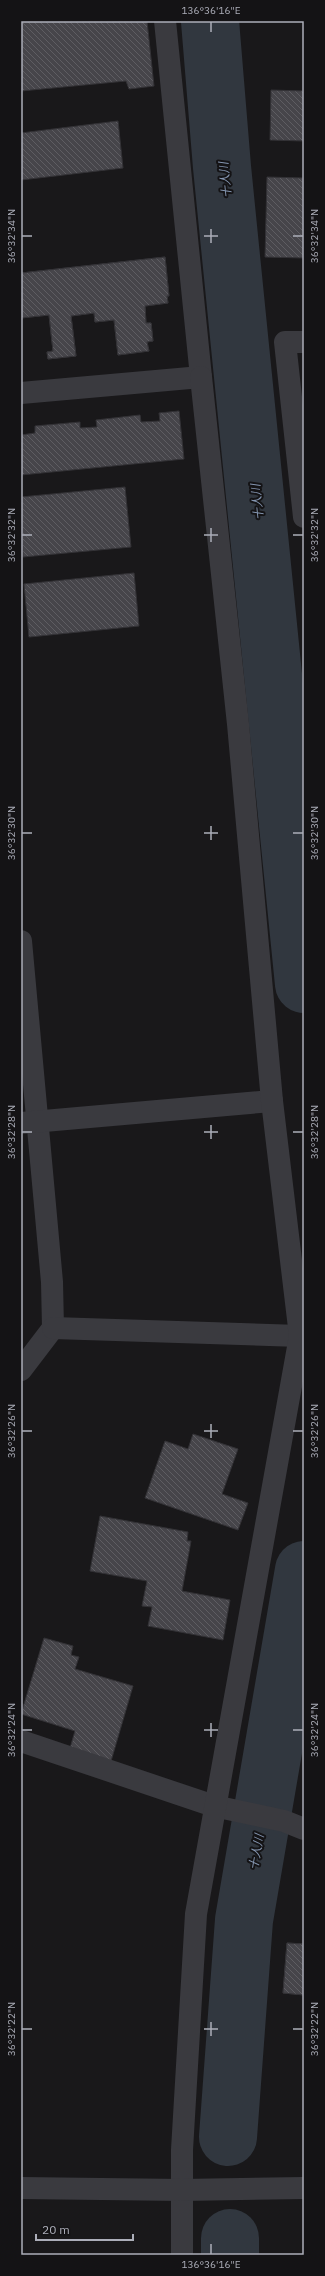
<svg xmlns="http://www.w3.org/2000/svg" width="325" height="2276" viewBox="0 0 325 2276" font-family="'IBM Plex Sans','Noto Sans JP',sans-serif">
<style>
.lines{fill:none;stroke-linecap:round;stroke-linejoin:round}
.river{stroke:#31373f;stroke-width:58}
.building{fill:url(#building-back-hatch);stroke:#333236}
.minor{stroke:#3a3a3f;stroke-width:22}
.tertiary{stroke:#3a3a3f;stroke-width:22}
.ticks{fill:none;stroke:#acaeb9;stroke-width:1.5}
.labels{text-anchor:middle;dominant-baseline:central;stroke-width:4;stroke-linejoin:round;paint-order:stroke}
.water-label{font-size:12px;font-style:italic;fill:#8596b1;stroke:#141315}
.neatline{fill:none;stroke:#acaeb9;stroke-width:1.5}
.ticks-label{font-size:10px;text-anchor:middle;fill:#acaeb9}
</style>
<defs>
<pattern id="building-back-hatch" width="6" height="6" patternUnits="userSpaceOnUse"><rect width="6" height="6" fill="#46454a"/><path d="M-1 5l2 2M0 0l6 6M5-1l2 2" fill="none" stroke="#5e5d62"/></pattern>
</defs>
<rect width="100%" height="100%" fill="#19181a"/>
<g class="lines">
<g class="river">
<polyline points="210,21 222,167 304,984"/>
<polyline points="228,2137 244,1920 304,1570"/>
<polyline points="230,2238 230,2255"/>
</g>
</g>
<g class="building">
<polygon points="21,21 147,21 154,86 129,89 126,81 21,91"/>
<polygon points="271,90 304,91 304,141 270,140"/>
<polygon points="118,121 123,168 21,180 21,133"/>
<polygon points="267,177 303,178 304,258 265,257"/>
<polygon points="165,257 169,296 167,296 168,303 145,306 146,323 151,323 153,341 147,342 149,351 118,355 114,320 95,322 94,313 71,316 76,356 48,359 47,352 53,351 49,315 21,318 21,273"/>
<polygon points="165,257 169,296 167,296 168,303 145,306 146,323 151,323 153,341 147,342 149,351 118,355 114,320 95,322 94,313 71,316 76,356 48,359 47,352 53,351 49,315 21,318 21,273"/>
<polygon points="179,411 184,459 21,475 21,435 35,433 35,426 80,422 80,428 97,427 96,420 140,415 141,422 160,421 159,413"/>
<polygon points="125,487 131,547 23,557 21,497"/>
<polygon points="134,573 139,626 29,637 24,584"/>
<polygon points="193,1434 238,1449 222,1494 248,1503 238,1530 145,1498 165,1441 188,1449"/>
<polygon points="100,1516 188,1532 187,1541 191,1541 182,1591 230,1600 223,1640 148,1626 152,1607 142,1606 147,1581 90,1571"/>
<polygon points="44,1638 73,1646 71,1655 79,1657 75,1669 133,1686 109,1768 68,1755 75,1731 21,1714"/>
<polygon points="287,1943 304,1944 304,1995 283,1993"/>
<polygon points="287,1943 304,1944 304,1995 283,1993"/>
</g>
<g class="lines">
<g class="minor">
<polyline points="304,342 285,342 304,517"/>
<polyline points="21,393 201,377 165,21"/>
<polyline points="21,941 52,1282 53,1328 21,1370"/>
<polyline points="21,1123 272,1101"/>
<polyline points="53,1328 300,1336 304,1345"/>
<polyline points="21,1741 214,1806 284,1821 304,1829"/>
<polyline points="182,2255 182,2150 196,1914 300,1336 272,1101 238,724 201,377"/>
</g>
<polyline class="tertiary" points="21,2188 182,2190 304,2188"/>
</g>
<path class="ticks" d="M211 22V32M211 229V243M22 236H32M204 236H218M293 236H303M211 528V542M22 535H32M204 535H218M293 535H303M211 826V840M22 833H32M204 833H218M293 833H303M211 1125V1139M22 1132H32M204 1132H218M293 1132H303M211 1424V1438M22 1431H32M204 1431H218M293 1431H303M211 1723V1737M22 1730H32M204 1730H218M293 1730H303M211 2022V2036M22 2029H32M204 2029H218M293 2029H303M211 2244V2254"/>
<g class="labels">
<g class="water-label">
<text transform="translate(225 180) rotate(-96)">十人川</text>
<text transform="translate(257 502) rotate(-96)">十人川</text>
<text transform="translate(256 1852) rotate(-80)">十人川</text>
</g>
</g>
<rect width="325" height="2276" fill="none" stroke="#141315" stroke-width="44"/>
<path d="M36 2234v6h97v-6" fill="none" stroke="#acaeb9" stroke-width="2"/>
<text x="42" y="2234" font-size="12" fill="#acaeb9" stroke="#141315" stroke-width="3" paint-order="stroke">20 m</text>
<rect x="22" y="22" width="281" height="2232" class="neatline"/>
<g class="ticks-label">
<text x="211" y="14">136°36'16"E</text>
<text transform="translate(11 236) rotate(-90)" y="4">36°32'34"N</text>
<text transform="translate(314 236) rotate(-90)" y="4">36°32'34"N</text>
<text transform="translate(11 535) rotate(-90)" y="4">36°32'32"N</text>
<text transform="translate(314 535) rotate(-90)" y="4">36°32'32"N</text>
<text transform="translate(11 833) rotate(-90)" y="4">36°32'30"N</text>
<text transform="translate(314 833) rotate(-90)" y="4">36°32'30"N</text>
<text transform="translate(11 1132) rotate(-90)" y="4">36°32'28"N</text>
<text transform="translate(314 1132) rotate(-90)" y="4">36°32'28"N</text>
<text transform="translate(11 1431) rotate(-90)" y="4">36°32'26"N</text>
<text transform="translate(314 1431) rotate(-90)" y="4">36°32'26"N</text>
<text transform="translate(11 1730) rotate(-90)" y="4">36°32'24"N</text>
<text transform="translate(314 1730) rotate(-90)" y="4">36°32'24"N</text>
<text transform="translate(11 2029) rotate(-90)" y="4">36°32'22"N</text>
<text transform="translate(314 2029) rotate(-90)" y="4">36°32'22"N</text>
<text x="211" y="2268">136°36'16"E</text>
</g>
</svg>
